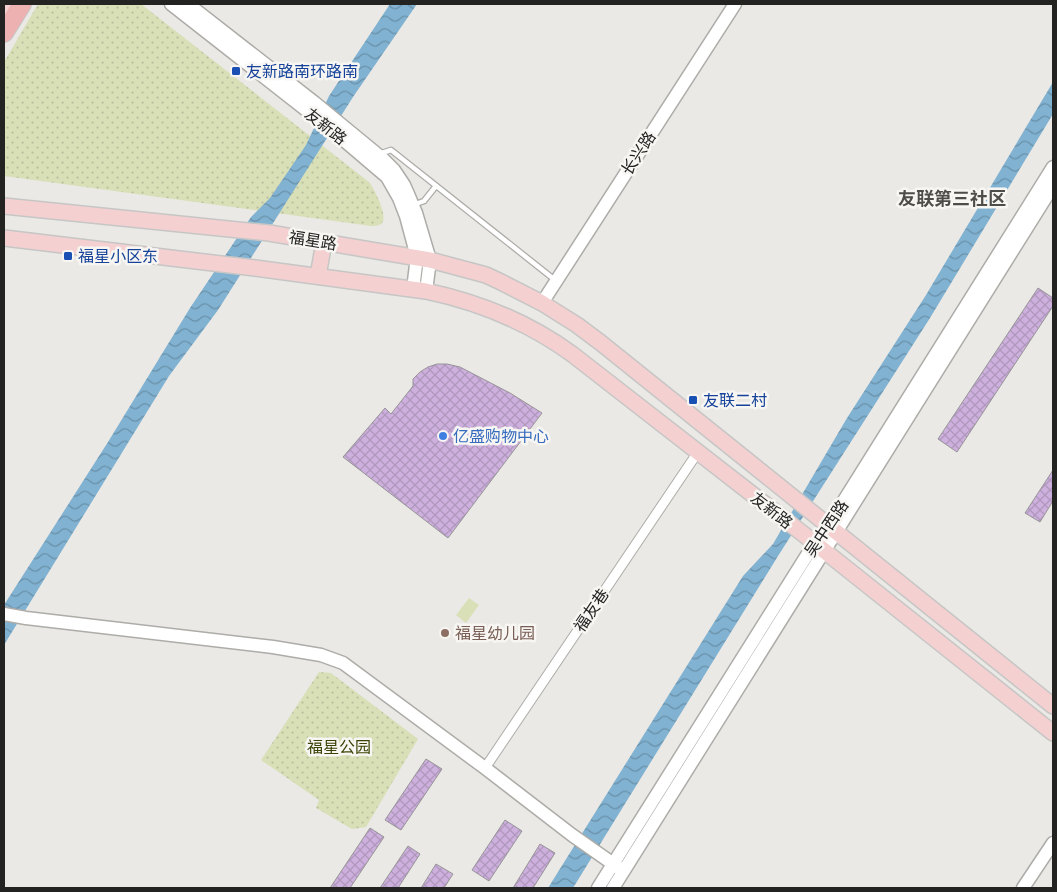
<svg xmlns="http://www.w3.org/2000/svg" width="1057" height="892" viewBox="0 0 1057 892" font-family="'Archivo Narrow','Noto Sans SC',sans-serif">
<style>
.green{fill:url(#green-dots)}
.pitch{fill:#d9e0b8}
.water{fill:url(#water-waves)}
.building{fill:url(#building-cross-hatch);stroke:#979598}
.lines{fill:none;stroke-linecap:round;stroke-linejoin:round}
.lane-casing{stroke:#adaca8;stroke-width:7}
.street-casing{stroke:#adaca8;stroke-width:11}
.secondary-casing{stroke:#adaca8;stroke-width:15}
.primary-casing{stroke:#c6c6c6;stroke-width:18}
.highway-casing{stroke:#c6c6c6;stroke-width:20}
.lane{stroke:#fff;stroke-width:4.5}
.street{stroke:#fff;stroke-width:9}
.secondary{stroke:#fff;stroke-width:12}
.primary{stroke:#f4d0d0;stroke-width:15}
.highway{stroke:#edb1b1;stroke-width:18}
.transit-dot{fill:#1a4fb4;stroke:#f7f6f3;stroke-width:2}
.shop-dot{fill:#3f7fe0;stroke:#f7f6f3;stroke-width:2}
.education-dot{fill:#8d6e63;stroke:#f7f6f3;stroke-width:2}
.labels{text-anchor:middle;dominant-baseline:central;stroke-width:5;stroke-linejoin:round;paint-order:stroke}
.transit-label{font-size:16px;fill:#164399;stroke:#f7f6f3;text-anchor:start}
.street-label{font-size:16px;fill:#232322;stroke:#f7f6f3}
.shop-label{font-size:16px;fill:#366cbe;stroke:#f7f6f3;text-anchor:start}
.education-label{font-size:16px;fill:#785e54;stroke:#f7f6f3;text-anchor:start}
.park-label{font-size:16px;fill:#3c4205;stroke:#f7f6f3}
.neighbourhood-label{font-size:18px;font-weight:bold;fill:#4e4d4a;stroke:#f7f6f3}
</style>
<defs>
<pattern id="green-dots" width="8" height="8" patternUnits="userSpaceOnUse" patternTransform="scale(1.25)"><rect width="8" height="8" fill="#d9e0b8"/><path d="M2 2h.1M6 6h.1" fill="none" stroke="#bac09e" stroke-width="1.8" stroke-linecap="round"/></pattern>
<pattern id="water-waves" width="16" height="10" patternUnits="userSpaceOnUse" patternTransform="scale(1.25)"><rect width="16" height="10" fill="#81b2d1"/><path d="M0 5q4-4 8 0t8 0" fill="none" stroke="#6990a9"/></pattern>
<pattern id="building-cross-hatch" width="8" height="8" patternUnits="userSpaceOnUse" patternTransform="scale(1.25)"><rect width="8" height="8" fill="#cdb0dd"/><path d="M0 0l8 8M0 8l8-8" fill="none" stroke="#b097bd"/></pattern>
</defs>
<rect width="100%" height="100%" fill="#eae9e5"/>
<g class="green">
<path d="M38 4H141L369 182C374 188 388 216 382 223 379 226 374 226 371 226L4 176V62Z"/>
<polygon points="319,672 331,673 418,739 366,827 352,829 316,808 319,800 261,760"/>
</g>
<polygon class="pitch" points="469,598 479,605 466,623 456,615"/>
<g class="water">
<polygon points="390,4 417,4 353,97 218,310 169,376 4,645 4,605 108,442 190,308 251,217 270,198 306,145 329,96"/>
<polygon points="1053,82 1053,114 930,318 778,556 573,888 548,888 743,576 773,544 847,418 926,295"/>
</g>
<g class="building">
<polygon points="1038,288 1053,298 1053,306 957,452 938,439"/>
<polygon points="437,364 447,364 460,367 510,393 542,413 448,538 343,457 385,408 391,414 413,386 413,379 420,372 428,367"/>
<polygon points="1053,470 1053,501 1040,522 1025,513"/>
<polygon points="426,759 442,769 401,830 385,820"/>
<polygon points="505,820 522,831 489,881 472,870"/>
<polygon points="370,828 384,837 350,888 330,888"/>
<polygon points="540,844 555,853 533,888 513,888"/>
<polygon points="408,846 420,854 398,888 380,888"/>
<polygon points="436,864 453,874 444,888 421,888"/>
</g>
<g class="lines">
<g class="lane-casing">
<g id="lane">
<polyline points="379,154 391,150 555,280"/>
<polyline points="413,205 424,201 436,186"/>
</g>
</g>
<g class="street-casing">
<polyline id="street" points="485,768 698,452"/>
</g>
<g class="secondary-casing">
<g id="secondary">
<polyline points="171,4 333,131 387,177 399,198 406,216 417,257 413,289"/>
<polyline points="188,4 315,103 383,159 394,170 404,185 408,194 416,213 430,260 426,291"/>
<polyline points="542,303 735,4"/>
<polyline points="4,614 26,618 273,647 321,655 343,663 485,768 572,835 619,868"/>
<polyline points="598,888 814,544 828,526 1053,167"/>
<polyline points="613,888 1053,186"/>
<polyline points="1023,888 1053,843"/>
</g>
</g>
<g class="primary-casing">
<g id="primary">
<polyline points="4,14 10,4"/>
<polyline points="4,206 269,233 430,260 486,275 501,282 542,303 577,325 601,343 1053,706"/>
<path d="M4 238 255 268 426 291C478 302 528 322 572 354L802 533 1053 733"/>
<polyline points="318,276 324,242"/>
</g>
</g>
<g class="highway-casing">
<polyline id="highway" points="4,33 22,4"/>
</g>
<use href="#lane" class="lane"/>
<use href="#street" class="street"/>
<use href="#secondary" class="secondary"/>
<use href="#primary" class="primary"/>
<use href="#highway" class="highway"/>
</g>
<g class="transit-dot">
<rect x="231" y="66" width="10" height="10" rx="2.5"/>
<rect x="63" y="251" width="10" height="10" rx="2.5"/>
<rect x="688" y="395" width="10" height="10" rx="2.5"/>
</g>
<circle class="shop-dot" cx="443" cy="436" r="5"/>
<circle class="education-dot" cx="445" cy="633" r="5"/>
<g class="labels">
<g class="transit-label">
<text x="246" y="71">友新路南环路南</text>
<text x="78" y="256">福星小区东</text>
<text x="703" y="400">友联二村</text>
</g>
<g class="street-label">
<text transform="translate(326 126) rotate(38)">友新路</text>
<text transform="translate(638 153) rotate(-57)">长兴路</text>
<text transform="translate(313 240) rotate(9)">福星路</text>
<text transform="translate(772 510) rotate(38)">友新路</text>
<text transform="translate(826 528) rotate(-56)">吴中西路</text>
<text transform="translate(591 610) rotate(-56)">福友巷</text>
</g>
<g class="shop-label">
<text x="453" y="436">亿盛购物中心</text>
</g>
<g class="education-label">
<text x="455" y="633">福星幼儿园</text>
</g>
<g class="park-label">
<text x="339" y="747">福星公园</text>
</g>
<g class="neighbourhood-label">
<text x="952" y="198">友联第三社区</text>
</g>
</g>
<rect width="1057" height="892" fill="none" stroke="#232322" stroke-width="10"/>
</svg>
